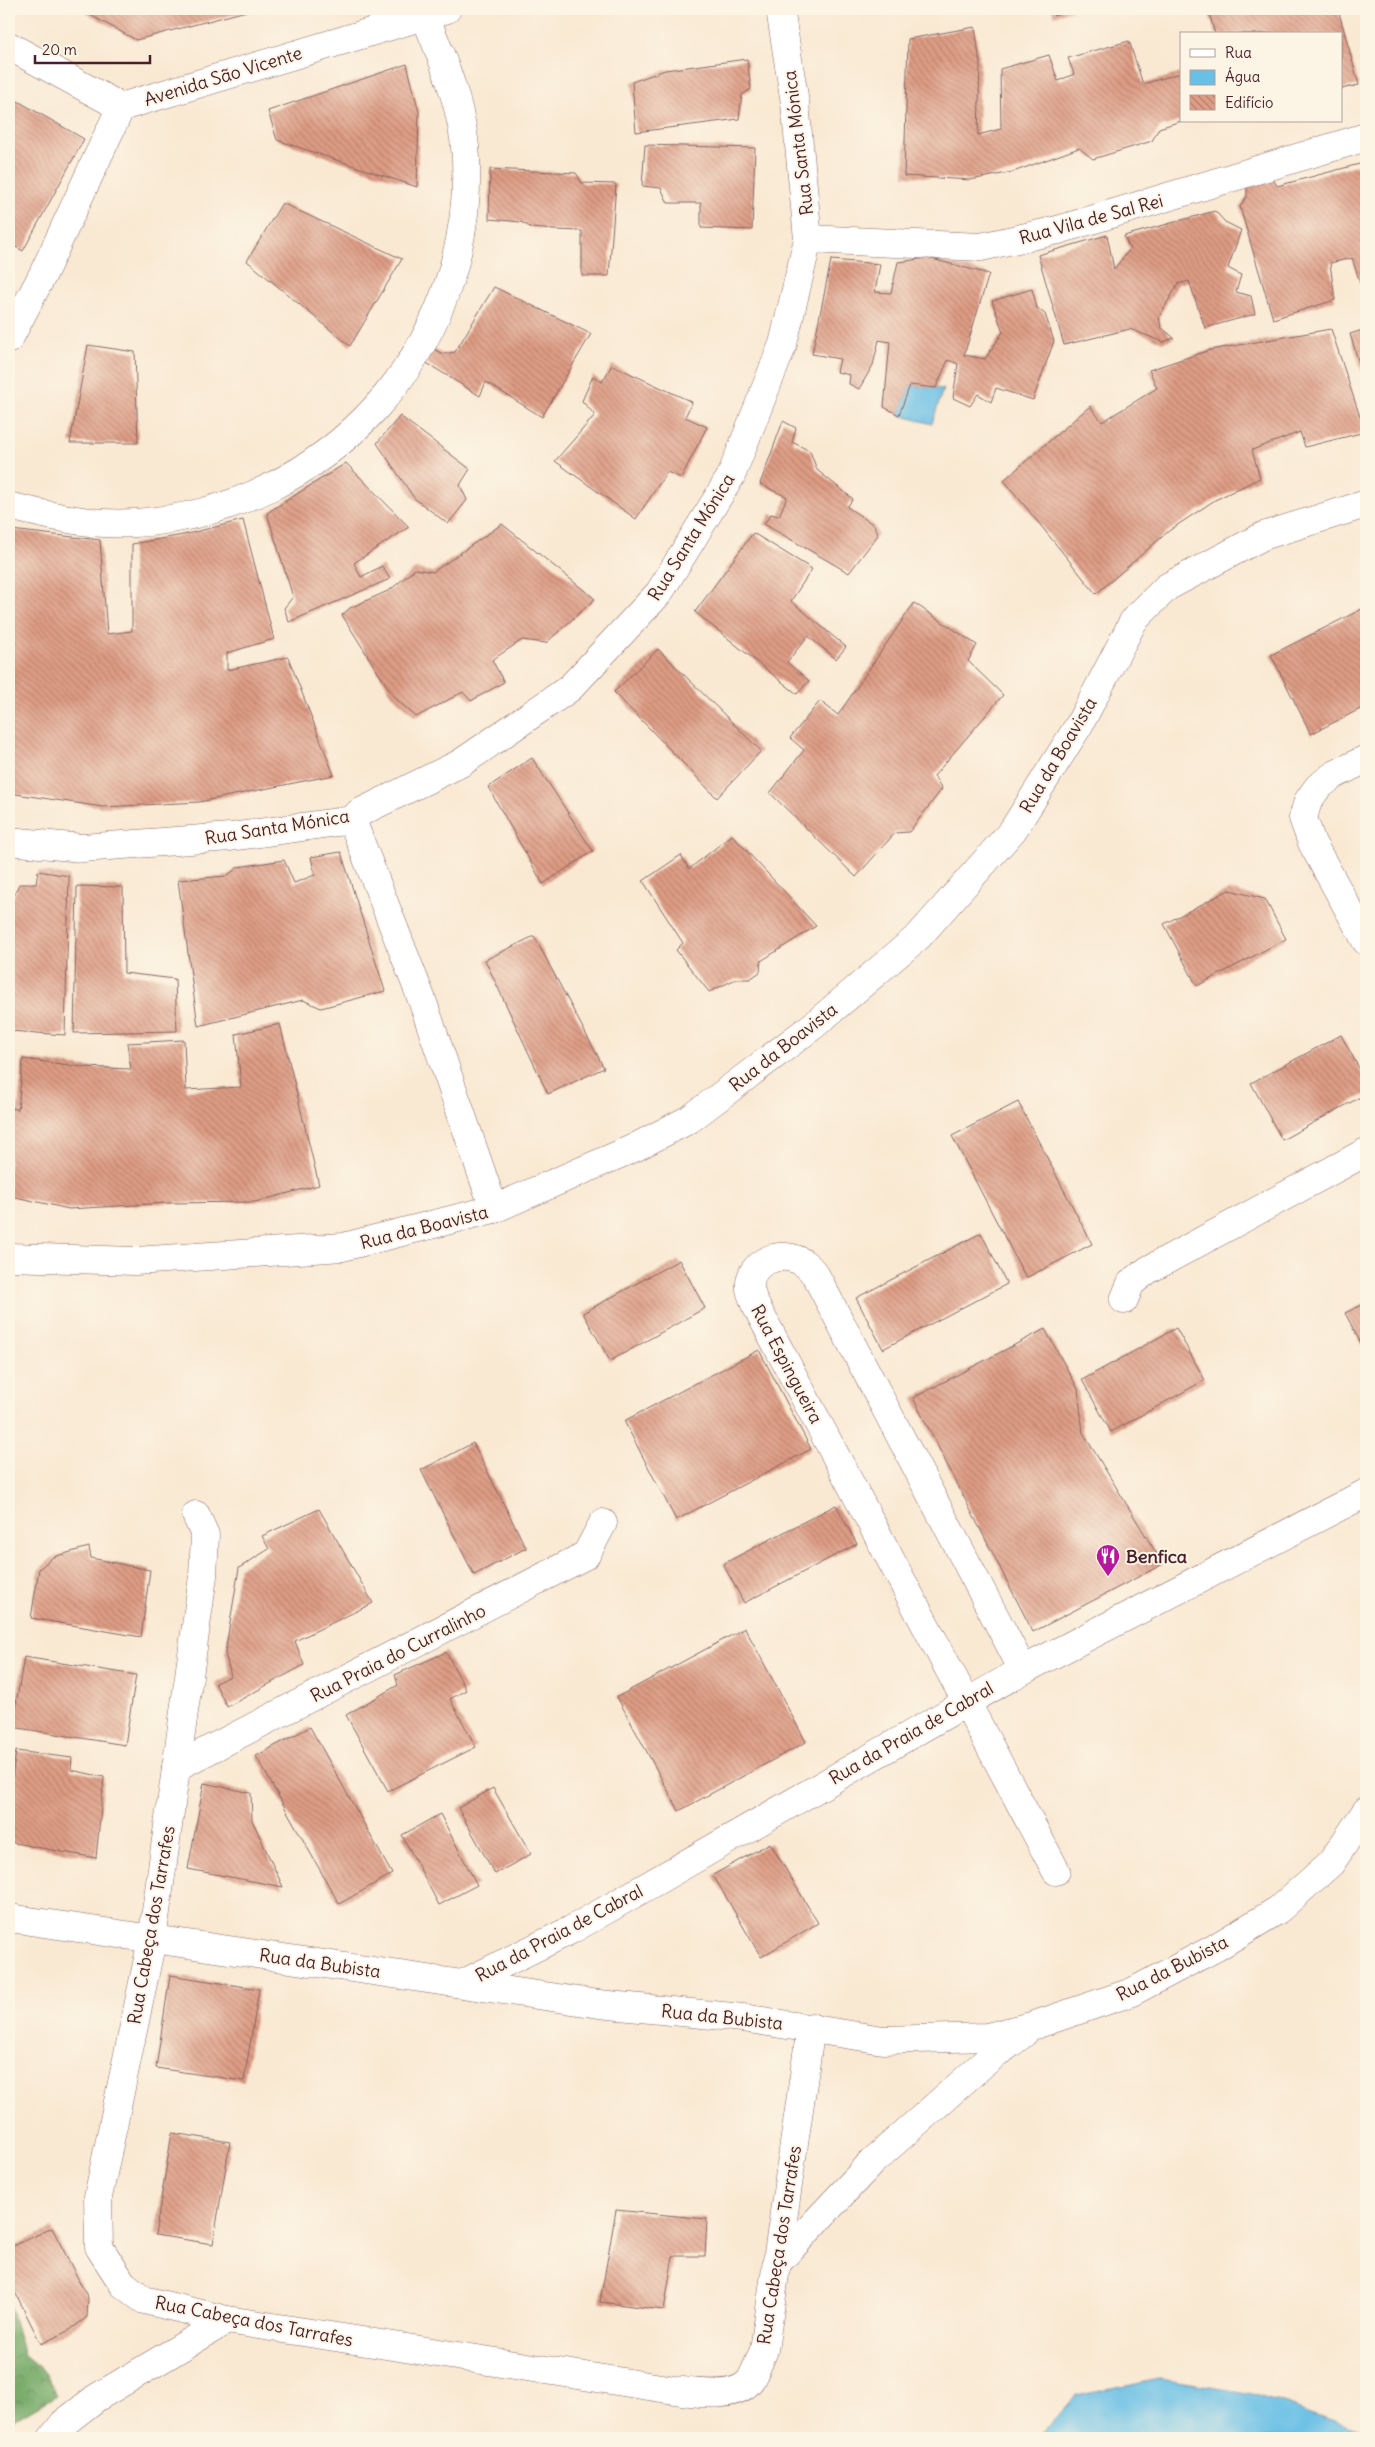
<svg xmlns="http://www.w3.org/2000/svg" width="1375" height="2447" viewBox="0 0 1375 2447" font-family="Delius,sans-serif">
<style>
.forest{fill:url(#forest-crowns);stroke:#5f644a}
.water{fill:#69c0e6;stroke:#5a7088}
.building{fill:url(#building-back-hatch)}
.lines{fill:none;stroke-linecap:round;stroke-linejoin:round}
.minor-casing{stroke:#876666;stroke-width:29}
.minor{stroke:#fff;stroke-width:28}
.labels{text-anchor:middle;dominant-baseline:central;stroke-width:4;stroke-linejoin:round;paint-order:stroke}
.street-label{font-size:18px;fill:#4a1f2b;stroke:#fcf5e5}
.poi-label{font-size:18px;font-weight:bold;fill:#4a1f2b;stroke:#fcf5e5;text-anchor:start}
</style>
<defs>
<pattern id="forest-crowns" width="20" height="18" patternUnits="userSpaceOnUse" patternTransform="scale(1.25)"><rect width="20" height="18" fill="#74aa68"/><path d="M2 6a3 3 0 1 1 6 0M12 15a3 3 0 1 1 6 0" fill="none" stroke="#618a56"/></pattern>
<pattern id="building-back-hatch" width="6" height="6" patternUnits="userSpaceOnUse" patternTransform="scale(1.25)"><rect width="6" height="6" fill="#de9c84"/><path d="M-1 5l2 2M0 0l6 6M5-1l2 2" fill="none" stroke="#b67f6c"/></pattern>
</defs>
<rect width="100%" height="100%" fill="#fcf5e5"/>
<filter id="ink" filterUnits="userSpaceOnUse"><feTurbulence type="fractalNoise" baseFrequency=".02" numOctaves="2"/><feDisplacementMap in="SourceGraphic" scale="10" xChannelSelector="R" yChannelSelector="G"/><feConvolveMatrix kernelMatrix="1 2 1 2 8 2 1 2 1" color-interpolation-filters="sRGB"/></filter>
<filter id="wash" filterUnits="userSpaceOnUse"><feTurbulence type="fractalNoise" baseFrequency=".0096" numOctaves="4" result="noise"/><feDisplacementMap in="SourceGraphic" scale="20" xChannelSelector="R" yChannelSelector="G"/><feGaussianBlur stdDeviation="1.12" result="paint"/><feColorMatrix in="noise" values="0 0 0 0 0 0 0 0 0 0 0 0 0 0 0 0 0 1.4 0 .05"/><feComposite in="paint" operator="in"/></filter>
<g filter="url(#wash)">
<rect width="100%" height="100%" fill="#f9e9d3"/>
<polygon class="forest" points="9,2303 24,2355 46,2373 57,2395 9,2423"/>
<g class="water">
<polygon points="910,385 943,389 932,424 899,415"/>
<polygon points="1160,2379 1259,2395 1366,2432 1366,2438 1038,2438 1076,2396"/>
</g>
<g id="blocks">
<g class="building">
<polygon points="79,9 254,9 136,40"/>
<polygon points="1052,9 1074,9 1054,16"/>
<polygon points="1208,9 1338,9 1359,85 1341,89 1341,34 1215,34"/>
<polygon points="975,27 980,64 978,135 1001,129 1000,69 1049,55 1058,81 1074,74 1068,58 1129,41 1143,84 1181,73 1181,121 1159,128 1152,141 1093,159 1079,148 1013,172 970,180 904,176 908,39"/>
<polygon points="747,59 751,89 742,95 739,119 636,132 632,82 665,70"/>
<polygon points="407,64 419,112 417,187 277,140 268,111"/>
<polygon points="9,96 84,139 23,251 9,243"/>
<polygon points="645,145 755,148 752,230 701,228 701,203 668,203 661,188 642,186"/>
<polygon points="1363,163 1366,174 1366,301 1352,258 1330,263 1335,300 1273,319 1240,207 1247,196 1247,186 1273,179 1277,186"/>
<polygon points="490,169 576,173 582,183 616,184 609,276 582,276 582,231 554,230 532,228 521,222 489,219"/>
<polygon points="282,203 402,259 350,346 247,261"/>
<polygon points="1215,211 1225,222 1241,230 1228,268 1241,275 1236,292 1251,296 1255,314 1205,328 1189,281 1178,284 1159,317 1161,327 1174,338 1163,342 1130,329 1064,345 1038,255 1107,235 1114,269 1130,249 1124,236"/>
<polygon points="928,258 989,274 964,355 985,359 1003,332 992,301 1032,289 1037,308 1045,314 1054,341 1033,400 996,388 991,402 978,394 970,406 953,398 958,364 948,360 936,388 910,385 899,415 884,407 890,342 879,340 873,365 859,389 849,384 850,375 837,372 840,359 812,354 831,260 880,264 875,292 891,293 898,262"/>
<polygon points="494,287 591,334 542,417 486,382 480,396 425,362 432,348 443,354 455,352"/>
<polygon points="1331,329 1365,432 1305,447 1300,432 1252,450 1260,478 1215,500 1170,530 1096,594 1004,480 1090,406 1102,422 1157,388 1149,370 1210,350"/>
<polygon points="1366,329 1366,386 1350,334"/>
<polygon points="88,345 135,352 138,443 70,443"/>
<polygon points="612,365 692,402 685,417 707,427 681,478 667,472 636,519 555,461 595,415 582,401 593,376 602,382"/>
<polygon points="400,416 470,469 460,485 467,500 448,524 414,498 377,443"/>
<polygon points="783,421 796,428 792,442 810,451 817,470 853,499 847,507 874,525 878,535 849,573 764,524 771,514 779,516 787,497 760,484"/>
<polygon points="346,463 409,527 354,563 361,577 382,566 390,579 289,622 284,608 293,597 267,513"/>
<polygon points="243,520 274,639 227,653 227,670 288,657 334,775 199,802 103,807 9,793 9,538 11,530 100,540 107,634 132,631 132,544 183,535"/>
<polygon points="502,524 595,599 546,643 522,640 492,660 504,682 471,701 463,692 416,717 393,696 342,615 350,608 390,590 415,569 433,572"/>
<polygon points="753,533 812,569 791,601 846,647 836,659 808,636 787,662 809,681 797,694 695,612"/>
<polygon points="914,603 977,645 968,661 1003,695 934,776 942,789 909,832 895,833 856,877 770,793 804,750 790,738 820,701 838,715"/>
<polygon points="1366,607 1366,706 1311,734 1271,655"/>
<polygon points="658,649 761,751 717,798 614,692"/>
<polygon points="532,758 593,851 543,884 488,787"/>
<polygon points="732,835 816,926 761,961 760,972 750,979 736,979 709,992 676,950 683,943 643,881 681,855 689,869"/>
<polygon points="341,852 385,991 321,1008 303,1000 198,1026 178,880 227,876 238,867 284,860 294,883 315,875 311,857"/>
<polygon points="38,871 69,876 65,1035 9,1031 9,902 11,902 19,884 36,884"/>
<polygon points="77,886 123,887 124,973 175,979 177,1031 74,1033"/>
<polygon points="1229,890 1265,899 1286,939 1197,986 1164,924"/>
<polygon points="534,936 604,1068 548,1094 485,960"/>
<polygon points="280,1024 319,1185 255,1202 168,1203 69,1209 11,1196 9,1179 9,1107 18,1110 23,1059 84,1067 131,1069 127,1043 184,1040 186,1090 241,1087 236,1034"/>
<polygon points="1341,1035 1366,1081 1366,1094 1282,1140 1251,1083"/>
<polygon points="1018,1102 1092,1244 1026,1278 952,1136"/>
<polygon points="981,1233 1007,1284 883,1349 856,1298"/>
<polygon points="679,1260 705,1308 610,1361 583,1313"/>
<polygon points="1366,1303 1366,1353 1345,1313"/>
<polygon points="1176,1328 1205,1380 1111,1432 1082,1380"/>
<polygon points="1045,1329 1078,1389 1083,1433 1163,1564 1033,1632 913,1398"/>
<polygon points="759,1350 811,1449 676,1520 624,1421"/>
<polygon points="473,1443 526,1548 474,1575 421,1470"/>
<polygon points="836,1505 857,1544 744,1603 723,1564"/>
<polygon points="319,1509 373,1603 295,1641 304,1665 227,1707 215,1683 231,1676 225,1653 239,1568 269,1549 262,1536"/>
<polygon points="89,1547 91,1558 150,1570 141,1637 31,1618 39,1569 53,1557"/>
<polygon points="745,1628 806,1742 679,1811 617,1697"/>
<polygon points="446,1652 466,1690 450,1699 476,1747 388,1791 346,1715 398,1685 395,1675"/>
<polygon points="24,1657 136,1675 125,1745 12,1727"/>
<polygon points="310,1727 392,1874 339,1904 256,1756"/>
<polygon points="16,1751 72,1758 71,1770 104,1777 96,1858 9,1842 9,1798"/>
<polygon points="204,1783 251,1793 252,1820 283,1887 188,1869"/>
<polygon points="493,1788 531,1854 495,1874 458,1808"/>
<polygon points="440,1814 477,1885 439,1905 402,1835"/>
<polygon points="770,1843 818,1923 761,1957 713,1875"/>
<polygon points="170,1975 259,1989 244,2081 156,2068"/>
<polygon points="172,2133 230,2142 213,2244 155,2235"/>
<polygon points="616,2210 707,2219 705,2256 673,2256 664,2310 600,2302"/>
<polygon points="52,2228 88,2298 87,2317 70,2330 41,2344 9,2280 9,2248"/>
</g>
</g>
</g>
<g filter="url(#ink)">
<use href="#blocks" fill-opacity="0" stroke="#876666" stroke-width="1"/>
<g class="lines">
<g class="minor-casing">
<g id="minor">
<polyline points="9,46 121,107 447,9"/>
<polyline points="808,239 981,247 1058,230 1366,137"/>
<polyline points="9,339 43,274 121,107"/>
<path d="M9 506C50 516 92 526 135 523 326 511 474 351 466 158 463 107 444 63 425 16"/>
<polyline points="1366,759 1334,775 1318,787 1308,801 1303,818 1312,843 1366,941"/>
<polyline points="352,820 422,1000 494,1209"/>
<polyline points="9,841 82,848 230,837 352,820 359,813 461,763 570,688 659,593 731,476 783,344 808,239 795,103 780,9"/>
<polyline points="9,1257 135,1261 343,1247 494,1209 634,1148 690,1119 814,1025 919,936 1013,830 1079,725 1134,620 1167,587 1263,536 1366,504"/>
<polyline points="1124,1300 1131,1283 1148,1270 1366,1152"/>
<path d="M196 1515 205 1535 203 1576 152 1940 98 2197 99 2247 123 2284 144 2300 227 2320 674 2390C696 2393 738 2400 751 2379 756 2370 760 2359 764 2350L811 2027"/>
<path d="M1023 1670 816 1276C813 1272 809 1267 805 1264 785 1248 747 1260 750 1289 751 1294 753 1299 755 1304L1056 1871"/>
<polyline points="176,1767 586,1555 603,1523"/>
<polyline points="9,1918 599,2004 743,2018 883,2040 987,2037 1035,2025 1132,1992 1215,1948 1278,1910 1331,1863 1366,1811"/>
<polyline points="462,1984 571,1930 1023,1670 1366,1493"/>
<polyline points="777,2263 872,2162 983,2064 1024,2033"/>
<polyline points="52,2438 64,2423 96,2398 227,2320"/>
</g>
</g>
<use href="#minor" class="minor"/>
</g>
</g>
<defs>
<g id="restaurant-pin" transform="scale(1.25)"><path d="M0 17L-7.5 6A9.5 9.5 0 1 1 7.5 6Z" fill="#b5179e" stroke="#fcf5e5"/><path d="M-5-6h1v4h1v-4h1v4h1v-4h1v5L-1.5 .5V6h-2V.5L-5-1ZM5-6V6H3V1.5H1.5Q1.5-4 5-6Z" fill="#fff"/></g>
</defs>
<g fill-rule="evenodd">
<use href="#restaurant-pin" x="1108" y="1556"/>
</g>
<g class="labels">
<g class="street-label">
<text transform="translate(223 76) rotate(-17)">Avenida São Vicente</text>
<text transform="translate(798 143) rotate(-97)">Rua Santa Mónica</text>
<text transform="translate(1091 219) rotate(-15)">Rua Vila de Sal Rei</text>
<text transform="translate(691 537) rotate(-58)">Rua Santa Mónica</text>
<text transform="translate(1058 755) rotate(-59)">Rua da Boavista</text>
<text transform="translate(277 827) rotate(-9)">Rua Santa Mónica</text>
<text transform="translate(783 1047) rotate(-38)">Rua da Boavista</text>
<text transform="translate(424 1227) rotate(-14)">Rua da Boavista</text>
<text transform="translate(787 1364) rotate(62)">Rua Espingueira</text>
<text transform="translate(398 1653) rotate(-27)">Rua Praia do Curralinho</text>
<text transform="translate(911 1733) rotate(-30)">Rua da Praia de Cabral</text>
<text transform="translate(151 1925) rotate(-80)">Rua Cabeça dos Tarrafes</text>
<text transform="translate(559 1933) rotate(-28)">Rua da Praia de Cabral</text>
<text transform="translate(320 1963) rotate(8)">Rua da Bubista</text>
<text transform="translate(1172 1968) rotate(-27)">Rua da Bubista</text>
<text transform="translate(722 2017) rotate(6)">Rua da Bubista</text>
<text transform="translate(779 2245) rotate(-81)">Rua Cabeça dos Tarrafes</text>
<text transform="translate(254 2321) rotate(11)">Rua Cabeça dos Tarrafes</text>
</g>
<g class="poi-label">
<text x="1126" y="1556">Benfica</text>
</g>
</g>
<rect width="1375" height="2447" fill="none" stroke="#fcf5e5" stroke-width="30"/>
<rect x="1180" y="32" width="162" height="90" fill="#fcf5e5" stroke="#b59f9b"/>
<rect x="1190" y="49" width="25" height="8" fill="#ffffff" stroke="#b59f9b"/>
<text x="1225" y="58" font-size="15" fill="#4a1f2b">Rua</text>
<rect x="1190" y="70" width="25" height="15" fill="#69c0e6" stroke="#b59f9b"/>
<text x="1225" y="82" font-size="15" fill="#4a1f2b">Água</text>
<rect x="1190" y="95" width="25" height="15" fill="url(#building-back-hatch)" stroke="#b59f9b"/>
<text x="1225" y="108" font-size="15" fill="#4a1f2b">Edifício</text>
<path d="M35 55v8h115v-8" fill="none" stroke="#4a1f2b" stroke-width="2.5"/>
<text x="42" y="55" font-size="15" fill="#4a1f2b" stroke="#fcf5e5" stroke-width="4" paint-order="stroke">20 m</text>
</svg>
